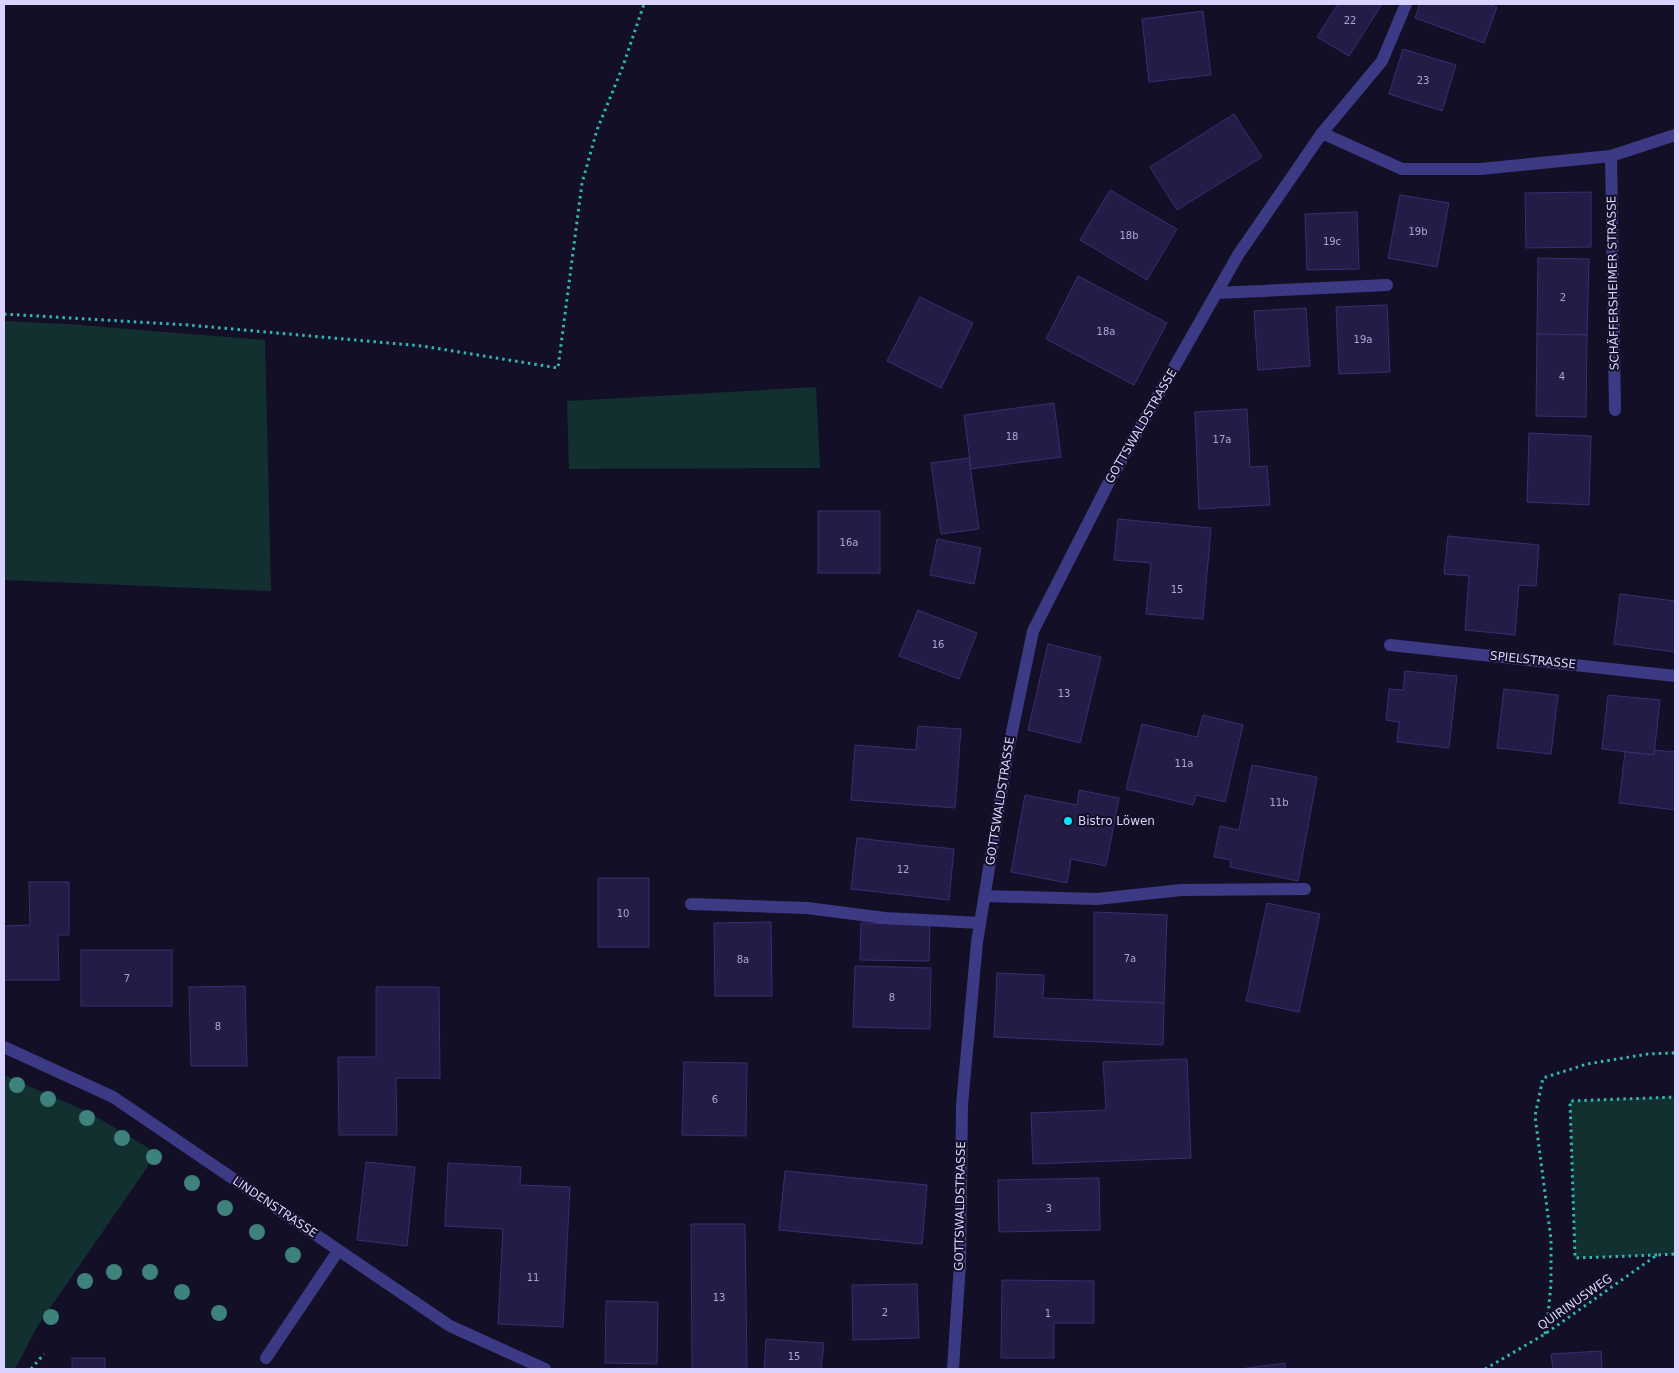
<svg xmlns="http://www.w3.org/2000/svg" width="1679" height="1373" viewBox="0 0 1679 1373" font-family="'DejaVu Sans',sans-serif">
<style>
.green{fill:#12302f}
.building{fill:#241b47;stroke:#3b2d73}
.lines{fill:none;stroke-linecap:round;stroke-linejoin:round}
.path{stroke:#2fb8b0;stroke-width:3;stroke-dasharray:2.5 4;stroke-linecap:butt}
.service{stroke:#3d3a85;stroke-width:12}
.minor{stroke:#3d3a85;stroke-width:12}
.tree{fill:#3d827b}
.poi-dot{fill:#00e5ff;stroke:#130f26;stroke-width:2}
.labels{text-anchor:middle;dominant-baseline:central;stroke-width:4;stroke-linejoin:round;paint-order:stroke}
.number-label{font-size:10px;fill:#aca6d1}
.street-label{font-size:12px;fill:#d9d4ff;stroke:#130f26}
.poi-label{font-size:12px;fill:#d9d4ff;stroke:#130f26;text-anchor:start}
</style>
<rect width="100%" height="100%" fill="#130f26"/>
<g class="green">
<polygon points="4,321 67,324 265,340 271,591 4,580"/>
<polygon points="816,387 820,468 569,469 567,401"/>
<polygon points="4,1075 88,1112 157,1153 37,1327 15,1369 4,1369"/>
<polygon points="1675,1097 1675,1254 1575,1258 1570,1101"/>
</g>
<g class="building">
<polygon points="1338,4 1382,4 1349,56 1317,37"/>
<polygon points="1420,4 1488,4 1497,7 1484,43 1415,18"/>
<polygon points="1203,11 1211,75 1149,82 1142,19"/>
<polygon points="1403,49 1456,65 1442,111 1389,94"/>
<polygon points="1234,114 1262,157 1177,210 1150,167"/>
<polygon points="1110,190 1177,229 1147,280 1080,240"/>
<polygon points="1591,192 1591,247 1526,248 1525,193"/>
<polygon points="1400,195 1449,203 1437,267 1388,258"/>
<polygon points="1357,212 1359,269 1307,270 1305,214"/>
<polygon points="1538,258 1589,259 1587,335 1537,334"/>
<polygon points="1078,276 1167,323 1134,385 1046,339"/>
<polygon points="920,297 973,323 941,388 887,361"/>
<polygon points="1387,305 1390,372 1339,374 1336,307"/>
<polygon points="1306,308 1310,366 1258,370 1254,311"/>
<polygon points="1537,334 1587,335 1586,417 1536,416"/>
<polygon points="1054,403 1061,457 971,469 964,415"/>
<polygon points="1247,409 1250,467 1267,466 1270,505 1199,509 1195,412"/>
<polygon points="1529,433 1591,436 1589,505 1527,502"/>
<polygon points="969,458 979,529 941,534 931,463"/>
<rect x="818" y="511" width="62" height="62"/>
<polygon points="1118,519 1211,528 1203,619 1146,614 1151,563 1114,560"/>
<polygon points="1448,536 1539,545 1536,586 1519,585 1515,635 1465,630 1469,576 1444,574"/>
<polygon points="937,539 981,548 974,584 930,575"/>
<polygon points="1620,594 1675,601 1675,652 1614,644"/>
<polygon points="918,610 977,633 959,679 899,656"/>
<polygon points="1048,644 1101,657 1080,743 1028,730"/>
<polygon points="1405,671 1457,676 1449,748 1397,742 1399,722 1386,720 1389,689 1403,690"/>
<polygon points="1504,689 1558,695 1551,754 1497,748"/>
<polygon points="1608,695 1660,700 1654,755 1602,749"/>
<polygon points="1203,715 1243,725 1225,802 1196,795 1193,805 1126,789 1142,724 1197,737"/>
<polygon points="918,726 961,729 955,808 851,800 855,745 916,750"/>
<polygon points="1655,750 1675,752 1675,810 1619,803 1625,752 1654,755"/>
<polygon points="1252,765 1317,777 1298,881 1230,867 1231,860 1214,857 1220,826 1239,830"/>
<polygon points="1079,790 1119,798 1106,866 1071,859 1067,883 1011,872 1025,795 1077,805"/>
<polygon points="857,838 954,849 949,900 851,889"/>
<rect x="598" y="878" width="51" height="69"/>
<polygon points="29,882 69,882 69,935 58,935 59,980 4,980 4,926 30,925"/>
<polygon points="1267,903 1320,914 1299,1012 1246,1001"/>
<polygon points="1094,912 1167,915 1164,1003 1094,1000"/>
<polygon points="771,922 772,996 715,996 714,923"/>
<polygon points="861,923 930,925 929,961 860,960"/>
<rect x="81" y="950" width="91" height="56"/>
<polygon points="855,966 931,968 930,1029 853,1027"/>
<polygon points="997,973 1044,975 1043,998 1164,1003 1163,1045 994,1037"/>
<polygon points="245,986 247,1066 191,1066 189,987"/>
<polygon points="376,987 439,987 440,1078 396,1078 397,1135 339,1135 338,1057 376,1057"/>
<polygon points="1187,1059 1191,1158 1033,1164 1031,1113 1106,1110 1103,1062"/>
<polygon points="684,1062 747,1063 746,1136 682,1135"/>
<polygon points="366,1162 415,1167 407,1246 357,1240"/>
<polygon points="448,1163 521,1167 520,1185 570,1187 563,1327 498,1324 503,1229 445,1226"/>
<polygon points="785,1171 927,1185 922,1244 779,1230"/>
<polygon points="1099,1178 1100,1230 999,1232 998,1180"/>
<polygon points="691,1224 745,1224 747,1369 692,1369"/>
<polygon points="1002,1280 1094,1281 1094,1323 1054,1323 1054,1358 1001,1358"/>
<polygon points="917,1284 919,1338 853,1340 852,1285"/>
<polygon points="606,1301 658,1302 657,1364 605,1363"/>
<polygon points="766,1339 824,1343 821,1369 764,1369"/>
<polygon points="1601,1351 1602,1369 1553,1369 1551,1354"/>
<rect x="72" y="1358" width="33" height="11"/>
<polygon points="1285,1363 1285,1369 1240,1369"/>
</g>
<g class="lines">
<g class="path">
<polyline points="4,314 188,325 422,346 558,368 582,183 597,130 623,66 644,4"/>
<polyline points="1657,1255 1575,1258 1570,1101 1675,1097"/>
<polyline points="1545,1334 1548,1316 1551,1283 1551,1239 1535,1116 1543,1078 1587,1064 1648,1054 1675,1053"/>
<polyline points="31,1369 44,1354"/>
<polyline points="1485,1369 1545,1334 1657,1255 1675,1254"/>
</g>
<g class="service">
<polyline points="1217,293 1387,285"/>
<polyline points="691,904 807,908 885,918 980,923"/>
<polyline points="266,1358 338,1251"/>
</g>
<g class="minor">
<polyline points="1322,133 1402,169 1480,169 1611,156 1675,135"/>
<polyline points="1611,156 1615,410"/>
<polyline points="1390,645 1675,676"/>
<polyline points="985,896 1097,899 1181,890 1305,889"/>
<polyline points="4,1047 113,1097 450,1326 545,1369"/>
<polyline points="953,1369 960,1264 962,1105 977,942 1008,751 1033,631 1110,480 1238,255 1322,133 1382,61 1406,4"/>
</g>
</g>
<g class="tree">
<circle cx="17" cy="1085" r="8"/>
<circle cx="48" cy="1099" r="8"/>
<circle cx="87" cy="1118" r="8"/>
<circle cx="122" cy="1138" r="8"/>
<circle cx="154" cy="1157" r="8"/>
<circle cx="192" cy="1183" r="8"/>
<circle cx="225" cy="1208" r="8"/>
<circle cx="257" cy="1232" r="8"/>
<circle cx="293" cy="1255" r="8"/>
<circle cx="114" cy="1272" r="8"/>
<circle cx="150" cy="1272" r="8"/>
<circle cx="85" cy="1281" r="8"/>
<circle cx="182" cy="1292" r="8"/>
<circle cx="219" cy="1313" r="8"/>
<circle cx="51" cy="1317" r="8"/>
</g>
<circle class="poi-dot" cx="1068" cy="821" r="5"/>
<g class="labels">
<g class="number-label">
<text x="1350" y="20">22</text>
<text x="1423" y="80">23</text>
<text x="1418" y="231">19b</text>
<text x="1129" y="235">18b</text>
<text x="1332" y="241">19c</text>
<text x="1563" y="297">2</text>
<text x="1106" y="331">18a</text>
<text x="1363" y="339">19a</text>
<text x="1562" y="376">4</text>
<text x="1012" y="436">18</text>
<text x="1222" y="439">17a</text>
<text x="849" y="542">16a</text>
<text x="1177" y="589">15</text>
<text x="938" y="644">16</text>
<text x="1064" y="693">13</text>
<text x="1184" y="763">11a</text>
<text x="1279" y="802">11b</text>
<text x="903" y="869">12</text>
<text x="623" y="913">10</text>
<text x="1130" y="958">7a</text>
<text x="743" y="959">8a</text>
<text x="127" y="978">7</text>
<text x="892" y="997">8</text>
<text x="218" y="1026">8</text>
<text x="715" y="1099">6</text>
<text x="1049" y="1208">3</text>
<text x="533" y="1277">11</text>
<text x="719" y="1297">13</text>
<text x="885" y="1312">2</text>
<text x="1048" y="1313">1</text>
<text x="794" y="1356">15</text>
</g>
<g class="street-label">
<text transform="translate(1613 283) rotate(-91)">SCHÄFFERSHEIMER STRASSE</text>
<text transform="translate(1141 426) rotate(-60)">GOTTSWALDSTRASSE</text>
<text transform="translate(1533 660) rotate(6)">SPIELSTRASSE</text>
<text transform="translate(1000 801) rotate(-81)">GOTTSWALDSTRASSE</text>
<text transform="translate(960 1206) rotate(-89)">GOTTSWALDSTRASSE</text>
<text transform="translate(275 1207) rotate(34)">LINDENSTRASSE</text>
<text transform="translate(1575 1302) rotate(-35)">QUIRINUSWEG</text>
</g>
<g class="poi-label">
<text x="1078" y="821">Bistro Löwen</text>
</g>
</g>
<rect width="1679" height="1373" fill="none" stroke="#d9d4ff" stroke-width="10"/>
</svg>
